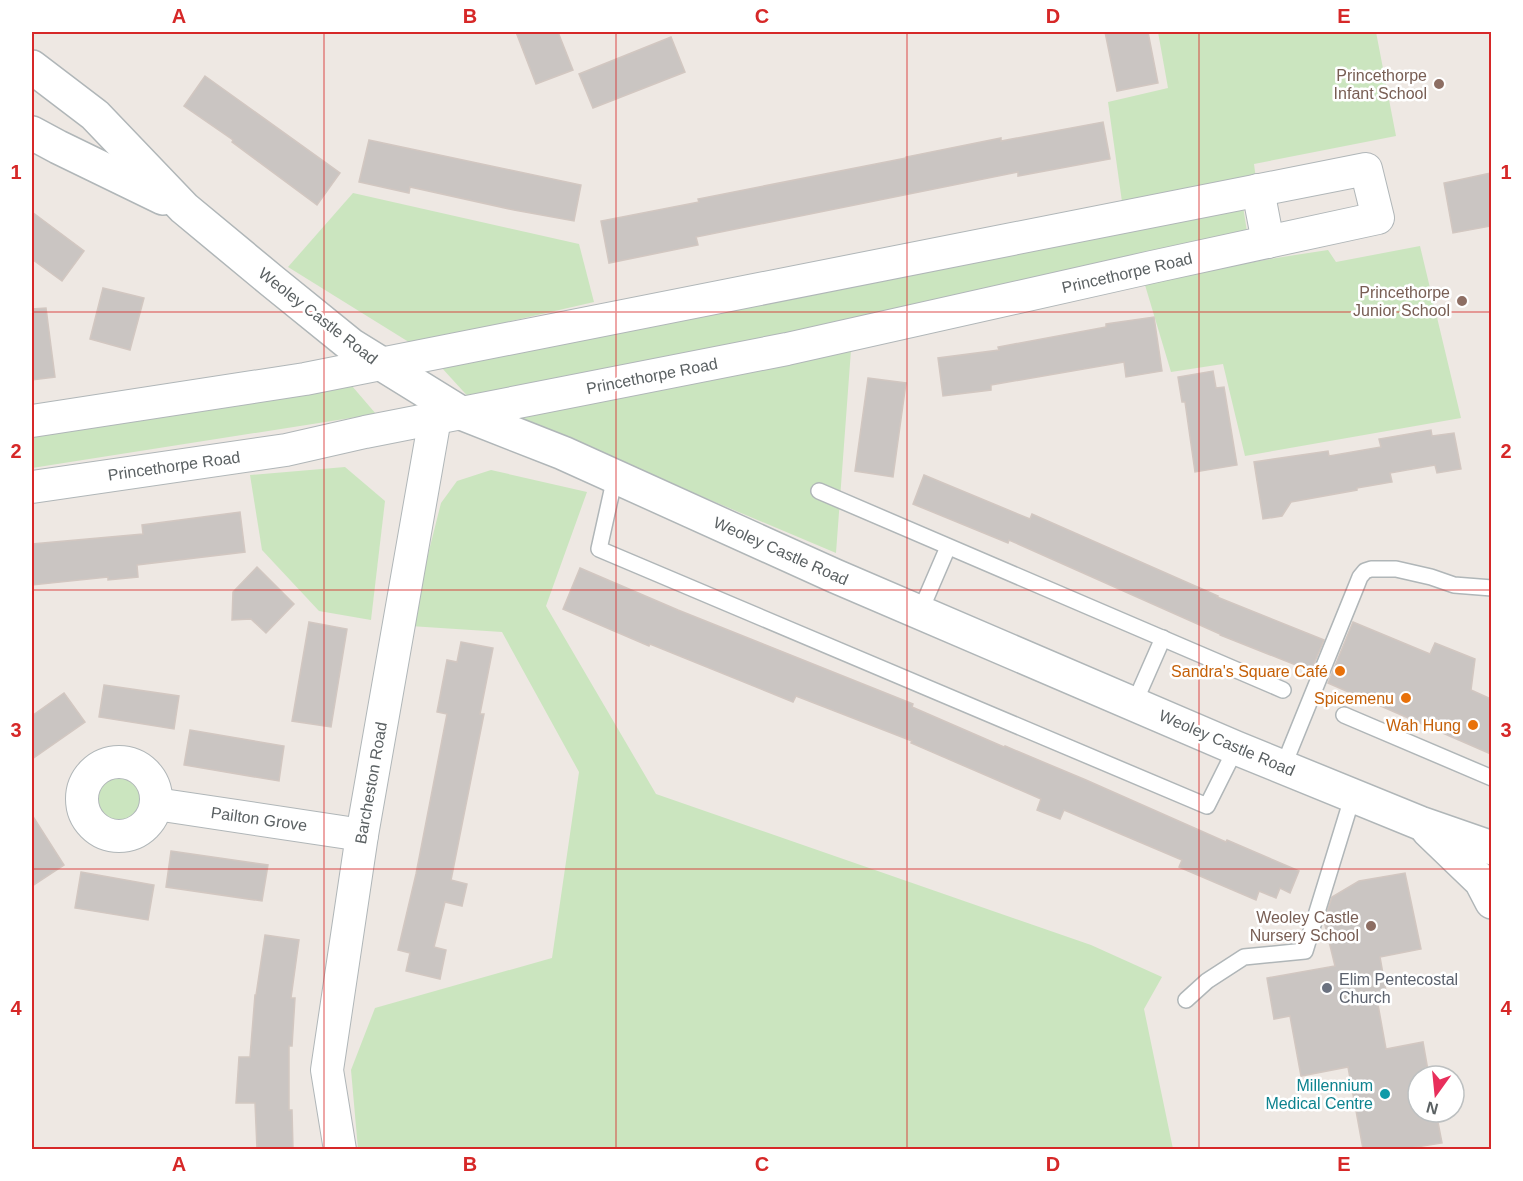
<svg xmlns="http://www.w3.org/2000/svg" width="1523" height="1181" viewBox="0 0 1523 1181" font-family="Arial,sans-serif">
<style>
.green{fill:#cbe5bf}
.building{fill:#cac5c2;stroke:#d2c7c1;stroke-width:1.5}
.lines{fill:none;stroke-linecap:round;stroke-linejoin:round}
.service-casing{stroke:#b0b6b8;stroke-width:18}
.minor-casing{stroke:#b0b6b8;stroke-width:34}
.tertiary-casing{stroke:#b0b6b8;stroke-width:36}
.service{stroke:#fff;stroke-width:15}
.minor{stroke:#fff;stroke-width:32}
.tertiary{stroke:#fff;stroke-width:33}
.grid{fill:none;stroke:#d62828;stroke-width:1.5;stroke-opacity:0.55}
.education-dot{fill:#8d6e63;stroke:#fff;stroke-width:2}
.food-dot{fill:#e8710a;stroke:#fff;stroke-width:2}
.worship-dot{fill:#6b7280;stroke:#fff;stroke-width:2}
.culture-dot{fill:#0f9aa8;stroke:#fff;stroke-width:2}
.labels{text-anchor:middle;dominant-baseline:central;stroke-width:5;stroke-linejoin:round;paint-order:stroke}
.education-label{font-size:16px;fill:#785e54;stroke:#fff;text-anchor:end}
.street-label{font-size:16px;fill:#5b6163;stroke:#fff}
.food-label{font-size:16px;fill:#c56008;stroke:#fff;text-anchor:end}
.worship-label{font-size:16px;fill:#5b616d;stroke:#fff;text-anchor:start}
.culture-label{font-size:16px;fill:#0d838f;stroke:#fff;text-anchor:end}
.neatline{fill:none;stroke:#d62828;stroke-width:2}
.grid-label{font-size:20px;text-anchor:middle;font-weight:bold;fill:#d62828}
</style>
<rect width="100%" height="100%" fill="#eee8e3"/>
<g class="green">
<polygon points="1158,32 1376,32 1396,136 1254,164 1257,187 1123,209 1108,102 1168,88"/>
<polygon points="353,193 579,244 594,302 412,344 288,267"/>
<polygon points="1242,200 1248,238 473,402 441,367"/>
<path d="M1420 246 1461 418 1245 456 1223 364 1171 372 1145 285C1205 270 1266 259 1328 250L1336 262Z"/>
<polygon points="851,350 836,553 589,449 498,417"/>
<polygon points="346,379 376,414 32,468 32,434"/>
<polygon points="345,467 385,501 371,620 319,611 262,550 250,475"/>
<polygon points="491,470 587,492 546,606 656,794 1091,945 1162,977 1144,1009 1173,1149 358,1149 351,1070 375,1008 552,958 579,772 502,632 410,626 441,503 457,481"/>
<path d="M113 770H130L150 787C152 802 153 820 136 827 131 830 123 831 116 832L92 817 87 797 99 778Z"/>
</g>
<g class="building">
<polygon points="516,32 558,32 573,70 536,84"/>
<polygon points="1105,32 1148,32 1158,83 1117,91"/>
<polygon points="671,37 685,72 593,108 579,74"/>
<polygon points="205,76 340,173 317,205 232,142 233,140 184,106"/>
<polygon points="1103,122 1110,159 1018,176 1018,172 696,237 698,245 609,263 601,221 699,202 698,199 906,158 906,157 1001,138 1001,141"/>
<polygon points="369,140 581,185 574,221 514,210 410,187 409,193 359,182"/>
<polygon points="1491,173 1491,226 1453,233 1444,183"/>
<polygon points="32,212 84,251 62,281 32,259"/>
<polygon points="103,288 144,298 130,350 90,339"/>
<polygon points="46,308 55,377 32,380 32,309"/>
<polygon points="1154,317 1162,371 1126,377 1124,362 991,385 991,390 943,396 938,358 999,350 998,347 1106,327 1106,324"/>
<polygon points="1213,371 1216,388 1224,387 1237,465 1195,472 1185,402 1182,402 1178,377"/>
<polygon points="868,378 906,383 893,477 855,471"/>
<polygon points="1431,430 1432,436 1454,433 1461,469 1437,473 1435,465 1390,473 1392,482 1357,488 1357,490 1291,502 1282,516 1263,519 1254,462 1328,451 1329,456 1381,447 1379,439"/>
<polygon points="924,475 1030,519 1032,514 1218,596 1217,597 1324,640 1311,671 1220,635 1220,634 1009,540 1008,543 913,504"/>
<polygon points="240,512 245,552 137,565 138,577 108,580 108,577 32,585 32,544 143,534 142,525"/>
<polygon points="257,567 294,604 266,633 251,619 232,620 233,592"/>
<polygon points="580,568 678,610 913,704 912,707 1004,747 1005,746 1086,780 1226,842 1227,840 1299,871 1290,893 1280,888 1276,898 1259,891 1256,900 1179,867 1182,860 1064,810 1060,819 1037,810 1041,799 911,743 912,741 796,696 793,702 650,644 649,646 563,609"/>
<polygon points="309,622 347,629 331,727 292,721"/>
<polygon points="1353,622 1430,654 1435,643 1475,659 1471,690 1491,699 1491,754 1328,683"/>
<polygon points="461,642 493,648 480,714 484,714 451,880 467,884 462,906 445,902 434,947 446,950 440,979 406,971 410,953 398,950 416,874 447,714 437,712 447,660 457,662"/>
<polygon points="104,685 179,696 174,729 99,717"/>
<polygon points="64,693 85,722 32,759 32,716"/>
<polygon points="190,730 284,746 279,781 184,765"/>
<polygon points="32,815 64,865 32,886"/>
<polygon points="171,851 268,865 262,901 166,887"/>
<polygon points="81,872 154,885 148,920 75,908"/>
<polygon points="1405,873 1421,949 1380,957 1387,997 1377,999 1386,1049 1423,1042 1429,1076 1418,1076 1418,1112 1436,1112 1442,1143 1404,1149 1363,1149 1348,1067 1301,1076 1290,1016 1274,1019 1267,978 1335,966 1324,921 1332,897 1359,881"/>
<polygon points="265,935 299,940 291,998 295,998 292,1046 289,1046 289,1110 292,1110 293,1149 257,1149 255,1103 236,1103 239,1057 250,1057 255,995 256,995"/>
</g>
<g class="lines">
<g class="service-casing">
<g id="service">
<polyline points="615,477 599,549 1207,806 1236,748"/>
<polyline points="819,491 1283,690"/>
<polyline points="920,612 948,547"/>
<polyline points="1134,704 1163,638"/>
<polyline points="1344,715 1492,778"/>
<polyline points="1283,767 1356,587 1360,577 1365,571 1371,569 1396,569 1431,577 1454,585 1492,588"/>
<polyline points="1186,1000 1207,981 1244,957 1305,951 1353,795"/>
</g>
</g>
<g class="minor-casing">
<g id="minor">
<polyline points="1258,190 1268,242"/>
<polyline points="32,421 305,379 1366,169 1378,218 1152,267 787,349 365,432 286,450 32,487"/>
<circle cx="119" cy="799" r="37"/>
<polyline points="156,804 362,835"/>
<polyline points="340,1150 327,1070 362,835 435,418"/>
</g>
</g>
<g class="tertiary-casing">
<g id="tertiary">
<polyline points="32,67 95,115 184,208 272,281 351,345 461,413 563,453 835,576 1236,748 1420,823 1492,848"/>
<polyline points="32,133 58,147 163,198"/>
<polyline points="1428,830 1481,881 1492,902"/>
</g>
</g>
<use href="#service" class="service"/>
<use href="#minor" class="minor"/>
<use href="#tertiary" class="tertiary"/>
</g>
<path class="grid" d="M324 32V1150M616 32V1150M907 32V1150M1199 32V1150M32 312H1492M32 590H1492M32 869H1492"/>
<g class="education-dot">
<circle cx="1439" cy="84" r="6"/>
<circle cx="1462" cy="301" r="6"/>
<circle cx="1371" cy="926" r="6"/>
</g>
<g class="food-dot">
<circle cx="1340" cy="671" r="6"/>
<circle cx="1406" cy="698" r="6"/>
<circle cx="1473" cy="725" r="6"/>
</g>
<circle class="worship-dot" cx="1327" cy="988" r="6"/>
<circle class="culture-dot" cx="1385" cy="1094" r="6"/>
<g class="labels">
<g class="education-label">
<text x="1427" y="75">Princethorpe<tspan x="1427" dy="18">Infant School</tspan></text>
<text x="1450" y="292">Princethorpe<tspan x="1450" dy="18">Junior School</tspan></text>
<text x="1359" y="917">Weoley Castle<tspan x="1359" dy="18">Nursery School</tspan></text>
</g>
<g class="street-label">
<text transform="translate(1127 273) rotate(-13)">Princethorpe Road</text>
<text transform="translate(318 316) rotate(38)">Weoley Castle Road</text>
<text transform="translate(652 376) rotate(-11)">Princethorpe Road</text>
<text transform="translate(174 466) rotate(-8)">Princethorpe Road</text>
<text transform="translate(781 551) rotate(24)">Weoley Castle Road</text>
<text transform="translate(1227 743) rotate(23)">Weoley Castle Road</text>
<text transform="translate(371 783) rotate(-80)">Barcheston Road</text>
<text transform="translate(259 819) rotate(8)">Pailton Grove</text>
</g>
<g class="food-label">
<text x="1328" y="671">Sandra's Square Café</text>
<text x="1394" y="698">Spicemenu</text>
<text x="1461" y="725">Wah Hung</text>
</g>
<g class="worship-label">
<text x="1339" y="979">Elim Pentecostal<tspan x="1339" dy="18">Church</tspan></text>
</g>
<g class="culture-label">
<text x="1373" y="1085">Millennium<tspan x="1373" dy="18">Medical Centre</tspan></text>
</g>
</g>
<rect width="1523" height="1181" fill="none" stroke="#ffffff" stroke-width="66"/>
<g transform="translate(1436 1094) rotate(195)"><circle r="28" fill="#ffffff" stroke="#bdc0c1" stroke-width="1.5"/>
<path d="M0-4.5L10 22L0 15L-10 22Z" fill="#e82e5b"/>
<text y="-9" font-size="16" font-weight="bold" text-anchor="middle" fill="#5b6163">N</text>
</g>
<rect x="33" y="33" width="1457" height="1115" class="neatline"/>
<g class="grid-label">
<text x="179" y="23">A</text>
<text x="470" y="23">B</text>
<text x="762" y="23">C</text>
<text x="1053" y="23">D</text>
<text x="1344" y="23">E</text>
<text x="16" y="179">1</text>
<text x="1506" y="179">1</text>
<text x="16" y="458">2</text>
<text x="1506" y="458">2</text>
<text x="16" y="737">3</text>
<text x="1506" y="737">3</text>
<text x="16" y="1015">4</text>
<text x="1506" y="1015">4</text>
<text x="179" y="1171">A</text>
<text x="470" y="1171">B</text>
<text x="762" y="1171">C</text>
<text x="1053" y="1171">D</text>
<text x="1344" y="1171">E</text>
</g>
</svg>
